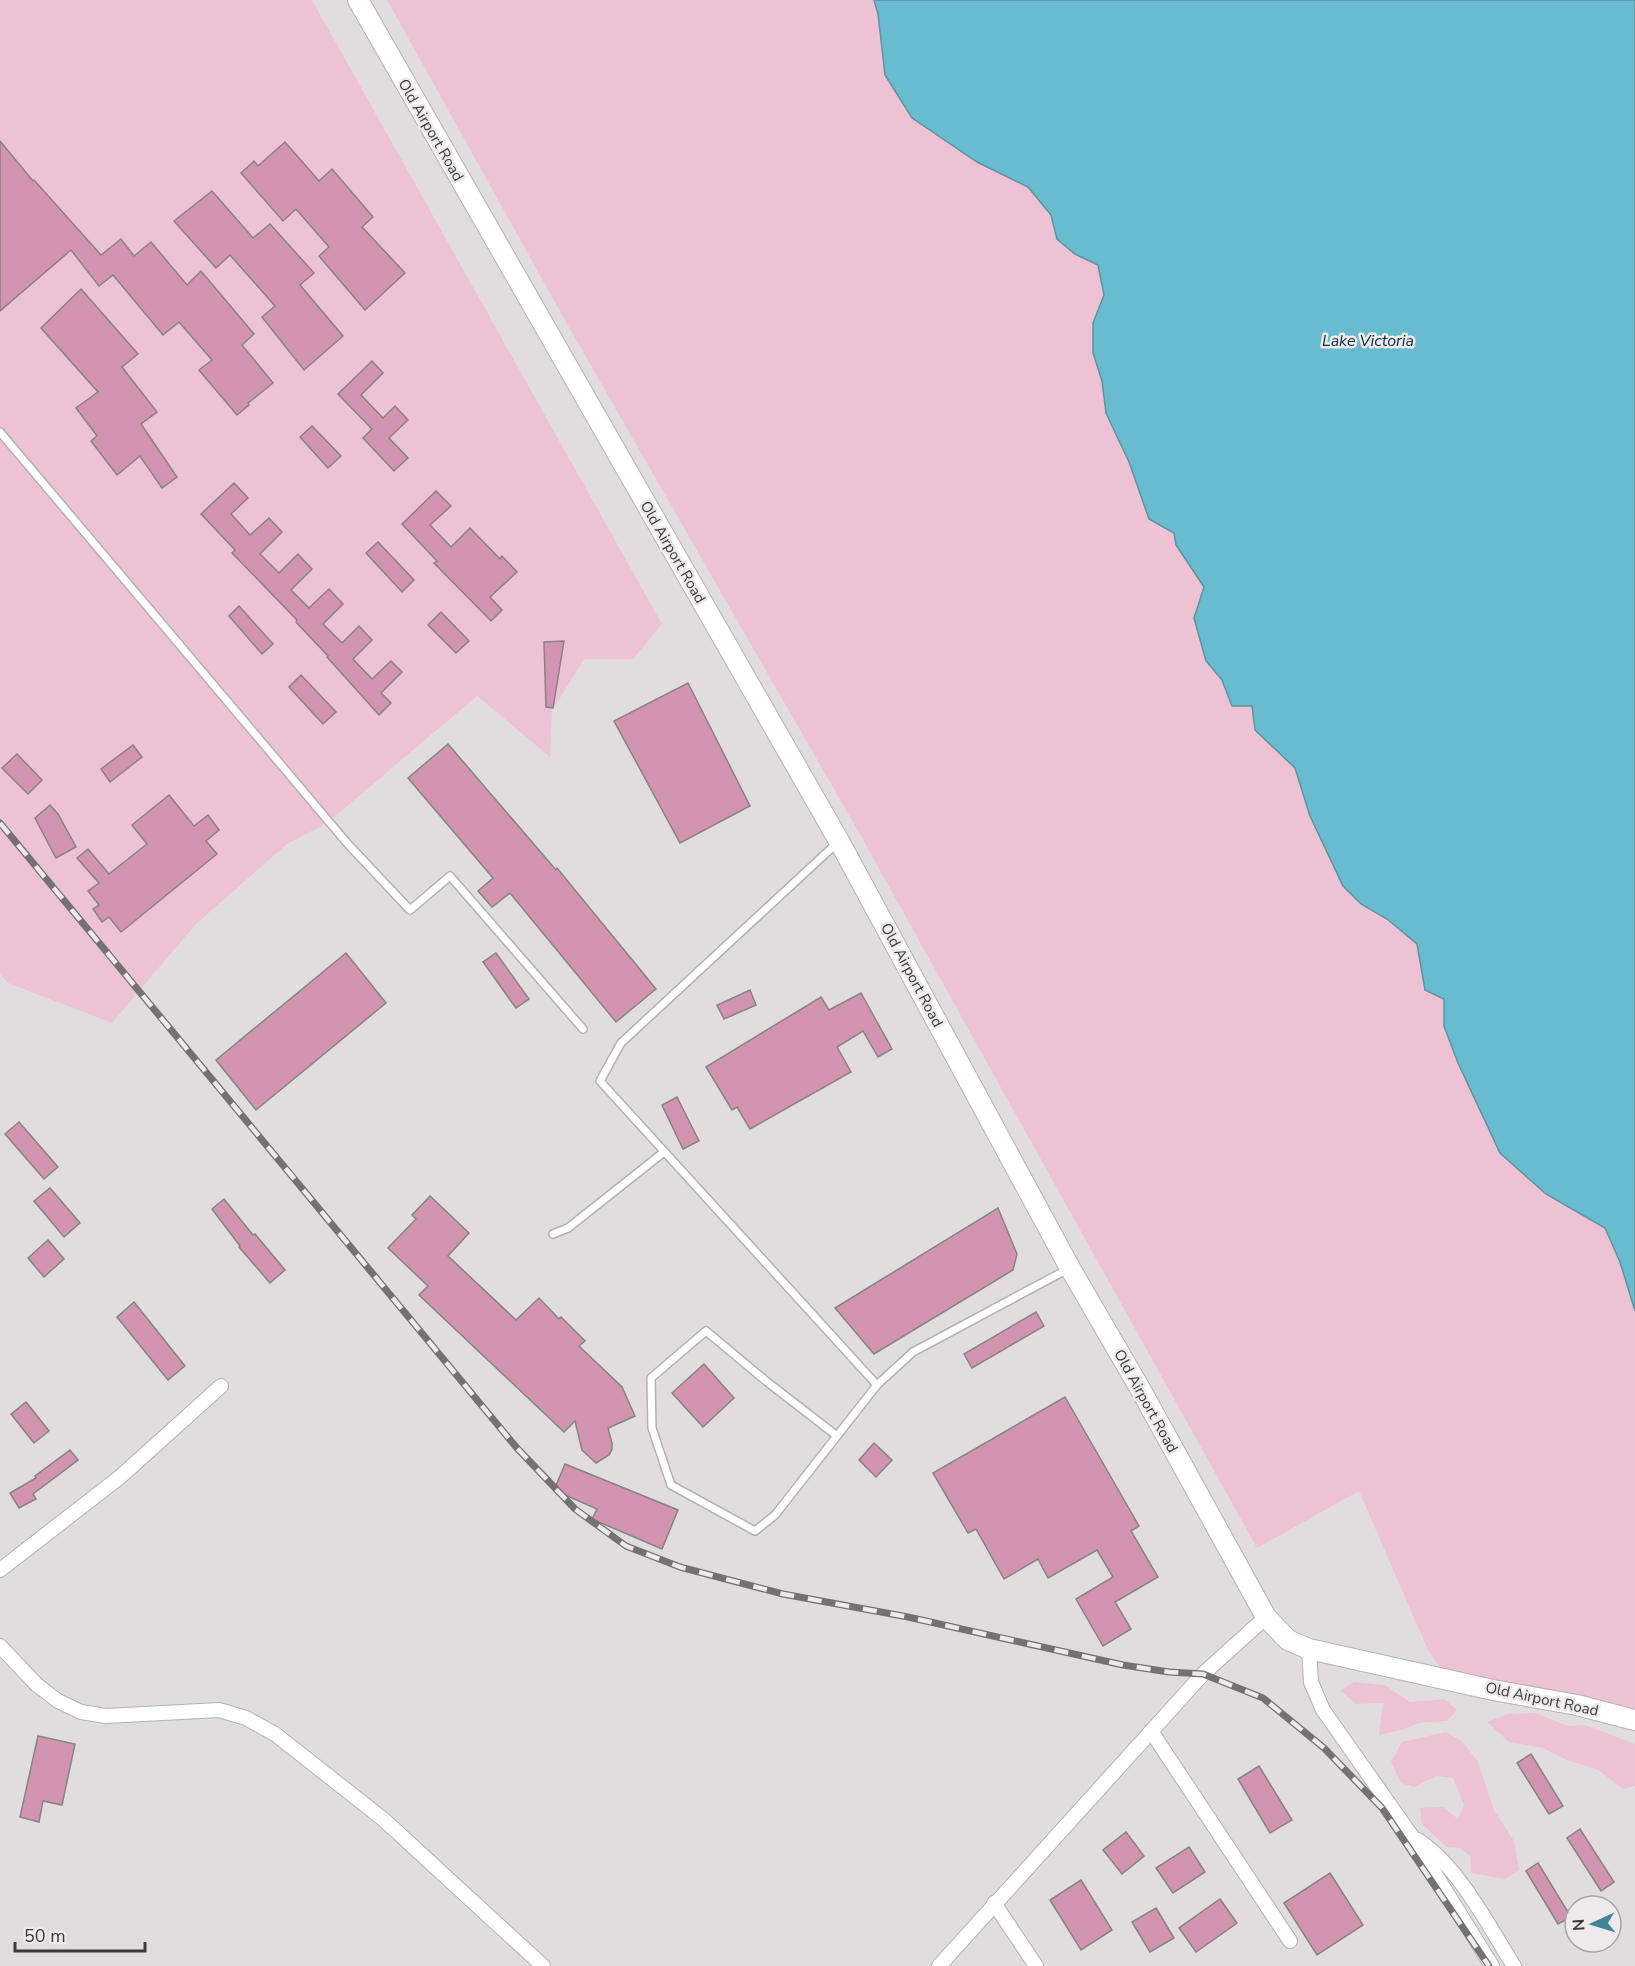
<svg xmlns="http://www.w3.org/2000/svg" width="1635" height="1966" viewBox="0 0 1635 1966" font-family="'Nunito Sans',sans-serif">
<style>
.green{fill:#eec2d5}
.water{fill:#69bbcf;stroke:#5c94a3;stroke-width:1.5}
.building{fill:#d394b1;stroke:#878385;stroke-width:1.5}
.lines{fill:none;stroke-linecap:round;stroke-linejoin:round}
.service-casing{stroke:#b5b1b3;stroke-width:10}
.minor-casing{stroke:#b5b1b3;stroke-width:16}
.secondary-casing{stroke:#b5b1b3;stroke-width:22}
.service{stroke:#fff;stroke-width:7}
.minor{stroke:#fff;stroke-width:14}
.secondary{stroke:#fff;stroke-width:20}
.rail-casing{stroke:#747172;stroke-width:7}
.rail{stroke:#eeeaec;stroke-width:4.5;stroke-dasharray:14;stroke-linecap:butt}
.labels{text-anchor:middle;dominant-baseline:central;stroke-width:5;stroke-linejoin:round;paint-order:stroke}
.street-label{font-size:15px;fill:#3c3a3b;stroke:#eeeaec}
.water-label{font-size:16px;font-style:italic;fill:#062f38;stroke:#eeeaec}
</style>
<rect width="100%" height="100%" fill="#e1dddf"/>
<g class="green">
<polygon points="0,0 312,0 662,624 633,659 584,659 552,711 550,757 477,696 327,823 287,844 195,925 112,1023 8,983 0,974"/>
<polygon points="387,0 874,0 912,118 977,162 1028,187 1051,215 1057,239 1075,254 1098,265 1104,295 1093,323 1093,353 1102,381 1106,413 1129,462 1149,519 1174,533 1204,587 1194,618 1206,661 1222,680 1232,706 1252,706 1255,730 1295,768 1310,816 1343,886 1361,904 1387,919 1417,944 1425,990 1444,999 1445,1026 1458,1063 1500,1153 1546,1194 1605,1228 1620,1262 1635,1311 1635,1720 1449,1680 1428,1650 1359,1491 1257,1548 862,838 567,324"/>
<polygon points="1355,1682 1385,1685 1410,1702 1444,1699 1457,1710 1447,1721 1419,1723 1401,1730 1379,1735 1383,1703 1356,1704 1340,1690"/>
<polygon points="1535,1713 1568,1726 1585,1725 1635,1744 1635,1786 1623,1789 1598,1770 1567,1760 1543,1748 1509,1742 1487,1722 1508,1714"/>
<polygon points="1446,1732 1463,1742 1478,1762 1494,1810 1514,1841 1519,1870 1505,1879 1471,1873 1471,1857 1460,1848 1447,1847 1422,1824 1420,1808 1443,1807 1458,1819 1464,1805 1453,1778 1437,1776 1414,1787 1401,1783 1391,1762 1402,1742"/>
</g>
<polygon class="water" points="874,0 1635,0 1635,1311 1620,1262 1605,1228 1546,1194 1500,1153 1458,1063 1444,1026 1444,999 1425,990 1417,944 1387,919 1361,904 1343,886 1310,816 1295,768 1255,730 1252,706 1232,706 1222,680 1206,661 1194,618 1204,587 1176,545 1174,533 1149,519 1129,462 1106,413 1102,381 1093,353 1093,323 1104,295 1098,265 1075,254 1057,239 1051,215 1028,187 977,162 912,118 885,75 878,14"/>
<g class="building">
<polygon points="0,141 33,181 34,180 101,255 121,239 134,256 151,242 187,285 201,271 254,334 242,345 273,383 248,403 249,405 237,415 199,370 212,360 179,322 163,335 113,275 99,286 71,250 0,311"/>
<polygon points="285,142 319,181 332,169 373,217 362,227 405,273 365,310 319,256 329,247 296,209 283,221 241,173 254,161 258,166"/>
<polygon points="212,191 253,238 270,224 314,273 300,285 343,336 304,370 262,317 275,306 230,255 216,268 174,221"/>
<polygon points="81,289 138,354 122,367 157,412 141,424 177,477 162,488 140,456 117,475 91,441 97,436 76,408 98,392 41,328"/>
<polygon points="372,361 383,373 361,395 383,418 395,406 408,420 389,438 408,458 394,471 363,438 372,429 338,394"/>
<polygon points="312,426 341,456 328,468 300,437"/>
<polygon points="234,483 248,498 231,514 250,535 269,518 282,532 260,554 279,573 298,554 312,569 291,590 309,608 329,589 343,604 323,624 342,643 359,626 372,640 353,659 372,679 391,661 402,672 381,693 391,703 379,715 327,657 328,656 296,622 297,620 232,553 235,550 201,514"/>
<polygon points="436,491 451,506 430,525 451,547 470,528 500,559 502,556 517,572 490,597 502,610 491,621 434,563 437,561 402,524"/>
<polygon points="378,542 414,580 402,592 366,553"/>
<polygon points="239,606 273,644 262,654 229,616"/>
<polygon points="441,612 469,641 456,653 428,625"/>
<polygon points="564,641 553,708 546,707 544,642"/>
<polygon points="301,675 336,712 323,724 289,687"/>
<polygon points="688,683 750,806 680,843 614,721"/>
<polygon points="448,744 556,870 557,868 656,989 616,1022 510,893 492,907 478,891 493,878 408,778"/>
<polygon points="133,745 142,757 110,782 101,769"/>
<polygon points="17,754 42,780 28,794 2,768"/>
<polygon points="169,795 194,826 208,815 219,830 206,841 217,854 121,932 109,917 102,922 93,909 99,905 88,891 99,883 77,858 88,849 109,874 147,844 132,825"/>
<polygon points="50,805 58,814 76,847 56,858 35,818"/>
<polygon points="346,953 386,1003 256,1110 216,1060"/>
<polygon points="496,953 529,999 516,1008 483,962"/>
<polygon points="750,990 756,1005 724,1019 717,1005"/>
<polygon points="861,993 892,1049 878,1057 863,1031 837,1047 851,1072 750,1129 737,1107 732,1110 706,1067 821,997 829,1010"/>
<polygon points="677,1097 699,1141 683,1149 662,1105"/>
<polygon points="19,1122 58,1167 44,1179 5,1134"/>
<polygon points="50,1188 80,1223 64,1237 34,1201"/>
<polygon points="430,1196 469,1233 448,1256 516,1320 539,1298 559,1319 561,1317 585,1341 579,1346 622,1387 635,1416 608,1428 612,1443 612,1449 609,1455 596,1463 582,1450 575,1421 564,1432 419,1295 428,1286 388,1248 416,1219 412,1215"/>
<polygon points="224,1199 253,1235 255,1234 285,1270 270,1283 239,1247 240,1246 212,1209"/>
<polygon points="998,1208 1017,1254 1013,1270 874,1354 835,1308"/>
<polygon points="48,1240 64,1259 44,1277 28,1258"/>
<polygon points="134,1302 185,1366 168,1380 117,1317"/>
<polygon points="1036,1312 1044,1326 972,1368 964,1354"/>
<polygon points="704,1364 734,1398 703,1427 672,1393"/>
<polygon points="1065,1397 1139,1526 1131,1531 1158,1577 1115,1602 1131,1629 1103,1646 1076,1599 1113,1577 1097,1550 1048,1578 1038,1559 1004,1579 976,1529 968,1533 933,1473"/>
<polygon points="26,1402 49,1431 34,1443 11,1414"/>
<polygon points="874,1443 892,1460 876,1477 859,1460"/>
<polygon points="70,1450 78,1460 33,1494 36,1499 19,1508 10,1493 36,1478 35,1476"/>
<polygon points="565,1464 678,1510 662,1549 592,1519 597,1509 554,1490"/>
<polygon points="38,1736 75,1744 62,1805 43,1801 39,1822 20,1817"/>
<polygon points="1531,1754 1563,1806 1549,1814 1517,1763"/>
<polygon points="1259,1766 1292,1820 1270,1833 1238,1779"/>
<polygon points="1580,1829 1614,1882 1601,1891 1567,1838"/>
<polygon points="1126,1832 1144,1856 1122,1874 1103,1850"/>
<polygon points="1189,1847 1205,1872 1173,1893 1156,1868"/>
<polygon points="1538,1863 1571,1917 1558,1924 1526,1871"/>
<polygon points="1330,1873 1363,1925 1317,1955 1284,1903"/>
<polygon points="1081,1880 1112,1930 1081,1950 1050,1900"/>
<polygon points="1220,1899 1237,1923 1196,1952 1179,1928"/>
<polygon points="1156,1908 1174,1938 1150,1952 1132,1922"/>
</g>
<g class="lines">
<g class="service-casing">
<g id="service">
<polyline points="0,432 347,843 410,910 450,876 583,1029"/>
<polyline points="553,1234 568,1228 664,1152"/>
<polyline points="877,1385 913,1352 1068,1269"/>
<polyline points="837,1436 766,1381 706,1331 651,1378 652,1428 671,1485 755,1531 775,1515 877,1385 600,1081 621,1043 837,843"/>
</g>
</g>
<g class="minor-casing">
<g id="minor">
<polyline points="0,1570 120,1477 221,1386"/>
<polyline points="0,1646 37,1685 58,1701 81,1712 106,1716 219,1710 246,1718 275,1734 383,1819 543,1966"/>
<polyline points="1309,1649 1311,1682 1323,1710 1411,1835 1492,1966"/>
<polyline points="1151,1731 1290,1941"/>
<path d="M1418 1840C1459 1867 1488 1925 1514 1966"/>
<polyline points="994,1903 1036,1966"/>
<polyline points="939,1966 1203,1674 1266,1617"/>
</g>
</g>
<g class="secondary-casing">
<polyline id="secondary" points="358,0 839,841 1070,1268 1142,1392 1266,1617 1288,1640 1309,1649 1493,1690 1577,1705 1635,1720"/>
</g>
<use href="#service" class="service"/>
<use href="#minor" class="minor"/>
<use href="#secondary" class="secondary"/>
<g class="rail-casing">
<polyline id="rail" points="0,823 516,1447 575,1509 626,1546 680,1567 783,1594 908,1617 1123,1665 1169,1672 1203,1674 1263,1698 1324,1748 1382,1808 1489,1966"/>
</g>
<use href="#rail" class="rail"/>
</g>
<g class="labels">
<g class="street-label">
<text transform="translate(431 130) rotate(60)">Old Airport Road</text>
<text transform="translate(673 552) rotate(60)">Old Airport Road</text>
<text transform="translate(912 975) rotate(62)">Old Airport Road</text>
<text transform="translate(1146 1401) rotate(61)">Old Airport Road</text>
<text transform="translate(1542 1699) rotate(12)">Old Airport Road</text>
</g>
<g class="water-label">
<text x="1368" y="341">Lake Victoria</text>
</g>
</g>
<g transform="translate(1593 1924) rotate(266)"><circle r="28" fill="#eeeaec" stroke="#a7a4a5" stroke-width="1.5"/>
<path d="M0-4.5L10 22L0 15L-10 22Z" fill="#428595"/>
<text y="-9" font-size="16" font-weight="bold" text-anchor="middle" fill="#3c3a3b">N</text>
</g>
<path d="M15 1942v9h130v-9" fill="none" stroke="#3c3a3b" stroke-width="3"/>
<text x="24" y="1942" font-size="18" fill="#3c3a3b" stroke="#eeeaec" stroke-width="4.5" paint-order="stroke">50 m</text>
</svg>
